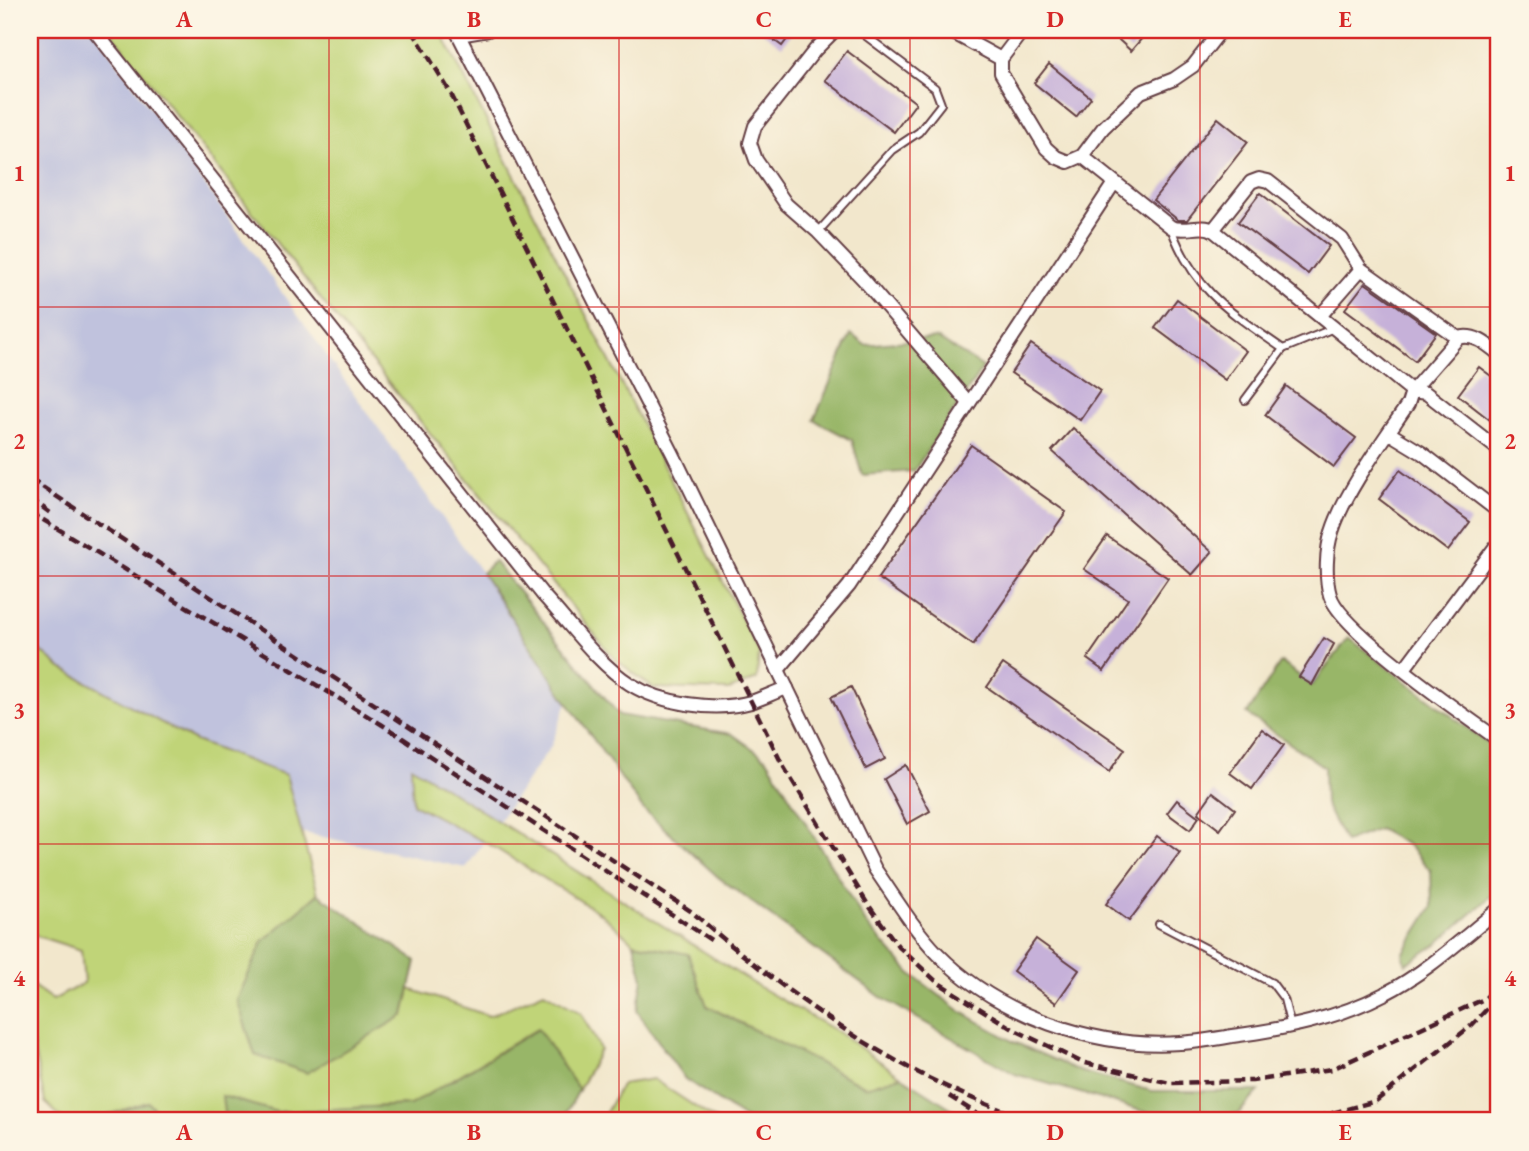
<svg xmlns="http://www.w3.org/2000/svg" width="1529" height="1151" viewBox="0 0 1529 1151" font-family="'EB Garamond',serif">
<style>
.industrial{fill:#c0c2dd}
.green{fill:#c0d478;stroke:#857a52;stroke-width:2}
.forest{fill:#98b668;stroke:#716a4a;stroke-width:2}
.building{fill:#c6b1d9}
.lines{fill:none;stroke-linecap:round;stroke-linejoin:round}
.service-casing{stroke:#633d43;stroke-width:10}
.minor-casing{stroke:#633d43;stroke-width:16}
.service{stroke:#fff;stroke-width:6}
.minor{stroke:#fff;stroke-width:12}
.rail{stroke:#4a1f2b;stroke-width:4.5;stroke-dasharray:10 5;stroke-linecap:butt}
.grid{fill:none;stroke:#d62828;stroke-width:2;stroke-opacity:0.55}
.neatline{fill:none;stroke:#d62828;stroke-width:2.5}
.grid-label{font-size:23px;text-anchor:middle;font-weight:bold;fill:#d62828}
</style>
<rect width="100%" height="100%" fill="#fcf5e5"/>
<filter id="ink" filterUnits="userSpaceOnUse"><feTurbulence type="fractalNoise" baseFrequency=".0143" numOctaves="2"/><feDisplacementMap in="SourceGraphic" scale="14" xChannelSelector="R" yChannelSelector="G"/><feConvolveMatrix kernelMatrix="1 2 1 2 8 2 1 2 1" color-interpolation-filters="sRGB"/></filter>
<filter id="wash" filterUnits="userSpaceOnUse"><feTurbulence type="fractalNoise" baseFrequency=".00686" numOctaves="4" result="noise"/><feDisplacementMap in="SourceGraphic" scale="28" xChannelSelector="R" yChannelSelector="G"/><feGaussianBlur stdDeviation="1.57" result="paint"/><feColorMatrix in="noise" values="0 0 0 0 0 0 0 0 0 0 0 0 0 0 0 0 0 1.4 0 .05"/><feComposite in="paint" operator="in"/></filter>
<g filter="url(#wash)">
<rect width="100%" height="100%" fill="#f2e7cc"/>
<polygon class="industrial" points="30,30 94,30 482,573 567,702 551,746 466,868 88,786 30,749"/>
<g class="green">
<polygon points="109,30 440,30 759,652 757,679 729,690 653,688 614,658 335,317"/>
<polygon points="30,642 61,668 195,741 286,775 318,894 264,941 404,1015 410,989 489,1016 544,992 581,1013 600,1049 579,1090 537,1029 410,1105 277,1112 223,1097 225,1121 166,1121 148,1102 90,1121 65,1121 45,1102 30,1032 30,984 53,1000 84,983 81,950 37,936 30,931 30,812 34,809 30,783"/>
<polygon points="411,766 761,988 836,1031 901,1076 866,1087 707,1006 688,954 634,943 600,913 492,846 413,804"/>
<polygon points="653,1079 717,1121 601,1121 622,1084"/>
</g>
<g class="forest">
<polygon points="851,334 865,345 937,338 983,367 914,471 862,475 852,440 814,420"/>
<polygon points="494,561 619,715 732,734 767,759 867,925 910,973 960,1011 1014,1042 1082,1072 1152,1091 1259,1091 1238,1114 1156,1115 1015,1074 882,998 718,877 643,809 567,702 482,573"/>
<polygon points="1349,638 1499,752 1499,889 1437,944 1406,964 1403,954 1432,907 1431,871 1408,845 1379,829 1345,842 1325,804 1324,767 1247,714 1281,662 1312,685"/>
<polygon points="318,894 416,961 404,1015 307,1073 255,1055 237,1000 263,941"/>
<polygon points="634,943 688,954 707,1006 866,1087 901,1076 971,1121 904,1121 897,1117 894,1121 749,1121 685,1079 637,1011 643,979"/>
<polygon points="538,1029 579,1090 562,1121 225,1121 222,1096 277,1112 410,1105"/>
<polygon points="148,1102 166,1121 90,1121"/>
</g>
<g id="blocks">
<g class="building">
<polygon points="760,30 794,30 782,46"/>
<polygon points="1108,30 1149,30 1131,51"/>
<polygon points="847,51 916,103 894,132 825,80"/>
<polygon points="1049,64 1091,98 1076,117 1034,83"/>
<polygon points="1218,118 1248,142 1187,220 1178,220 1153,200"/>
<polygon points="1260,193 1329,246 1308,274 1238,222"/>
<polygon points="1365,283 1436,333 1415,361 1345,309"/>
<polygon points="1177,299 1246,351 1225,380 1155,328"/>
<polygon points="1031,344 1100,391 1080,420 1011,373"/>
<polygon points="1479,367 1499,382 1499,427 1458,395"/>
<polygon points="1286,386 1356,438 1334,467 1265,415"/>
<polygon points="1073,428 1212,552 1192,575 1052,451"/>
<polygon points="971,445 1066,512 973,645 878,578"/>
<polygon points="1400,470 1470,522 1448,551 1379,499"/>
<polygon points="1107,536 1168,578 1104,671 1087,659 1128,599 1084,569"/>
<polygon points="1324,638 1334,644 1312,685 1299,677"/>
<polygon points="1003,664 1125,749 1109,772 987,687"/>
<polygon points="851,687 885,759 866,769 831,697"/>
<polygon points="1262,729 1284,745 1252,789 1230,773"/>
<polygon points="906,765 930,811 907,824 884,779"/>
<polygon points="1213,792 1235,809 1220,830 1198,813"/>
<polygon points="1177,800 1199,817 1190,830 1167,813"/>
<polygon points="1157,836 1180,853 1129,921 1106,904"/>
<polygon points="1036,939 1079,970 1056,1003 1013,971"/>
</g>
</g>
</g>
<g filter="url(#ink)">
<use href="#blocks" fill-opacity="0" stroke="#633d43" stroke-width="2"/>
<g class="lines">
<g class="service-casing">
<g id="service">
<path d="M1171 228C1195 292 1229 311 1283 349"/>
<polyline points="818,232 892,150 919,132 941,104 935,88 858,30"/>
<polyline points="1245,400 1283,349 1334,328"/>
<polyline points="1159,924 1272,983 1284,999 1291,1027"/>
</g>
</g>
<g class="minor-casing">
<g id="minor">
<path d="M94 30 543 595C570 624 597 663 630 684 662 704 715 712 751 702 763 698 775 692 787 688"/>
<path d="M456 30 673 454 875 869C895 898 913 928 938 954 998 1015 1095 1049 1180 1043 1197 1042 1215 1039 1232 1036 1284 1029 1337 1019 1384 994 1426 973 1463 938 1499 909"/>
<polyline points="835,30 815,50 755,126 750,143 756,160 786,204 818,232 863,279 969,403"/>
<polyline points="948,30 1001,59"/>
<path d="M1023 30 1001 59V73L1046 148 1056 157 1068 162 1082 156 1171 227C1186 233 1201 223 1213 230L1412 391 1408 404C1385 438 1344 493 1332 532 1326 549 1325 578 1330 595 1340 630 1465 716 1499 740"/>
<polyline points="459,35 488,30"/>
<polyline points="1082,156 1103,128 1141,92 1174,79 1193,66 1221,30"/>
<polyline points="1213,230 1251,182 1259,179 1268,181 1342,239 1361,269 1458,338"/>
<polyline points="1321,315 1361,269"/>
<path d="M1412 391 1458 338C1474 333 1487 344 1499 354"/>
<polyline points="1412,391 1426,393 1499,450"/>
<polyline points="1389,433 1422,453 1499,512"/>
<polyline points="1404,669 1499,542"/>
<polyline points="778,670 849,586 1114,183"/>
</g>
</g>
<use href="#service" class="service"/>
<use href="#minor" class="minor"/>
<g class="rail">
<polyline points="412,30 449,90 782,764 867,903 898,946 937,982 1013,1029 1081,1062 1170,1083 1252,1081 1332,1069 1484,999 1499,985"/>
<path d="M30 479 692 912C792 999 906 1082 1035 1121"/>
<polyline points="30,498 53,515"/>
<polyline points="30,512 381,724 711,940"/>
<polyline points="949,1096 988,1121"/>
<polyline points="1303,1121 1376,1101 1472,1025 1499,996"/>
</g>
</g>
</g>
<path class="grid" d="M329 30V1121M619 30V1121M910 30V1121M1200 30V1121M30 307H1499M30 576H1499M30 844H1499"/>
<rect width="1529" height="1151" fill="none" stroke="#fcf5e5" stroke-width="77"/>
<rect x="38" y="38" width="1452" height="1074" class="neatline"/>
<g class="grid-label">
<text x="184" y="27">A</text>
<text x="474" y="27">B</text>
<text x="764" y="27">C</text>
<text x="1055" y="27">D</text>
<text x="1345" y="27">E</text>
<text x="19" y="181">1</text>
<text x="1510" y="181">1</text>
<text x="19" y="449">2</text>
<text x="1510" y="449">2</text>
<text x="19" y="718">3</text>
<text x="1510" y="718">3</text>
<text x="19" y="986">4</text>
<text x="1510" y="986">4</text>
<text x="184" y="1140">A</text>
<text x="474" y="1140">B</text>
<text x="764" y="1140">C</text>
<text x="1055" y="1140">D</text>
<text x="1345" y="1140">E</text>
</g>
</svg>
